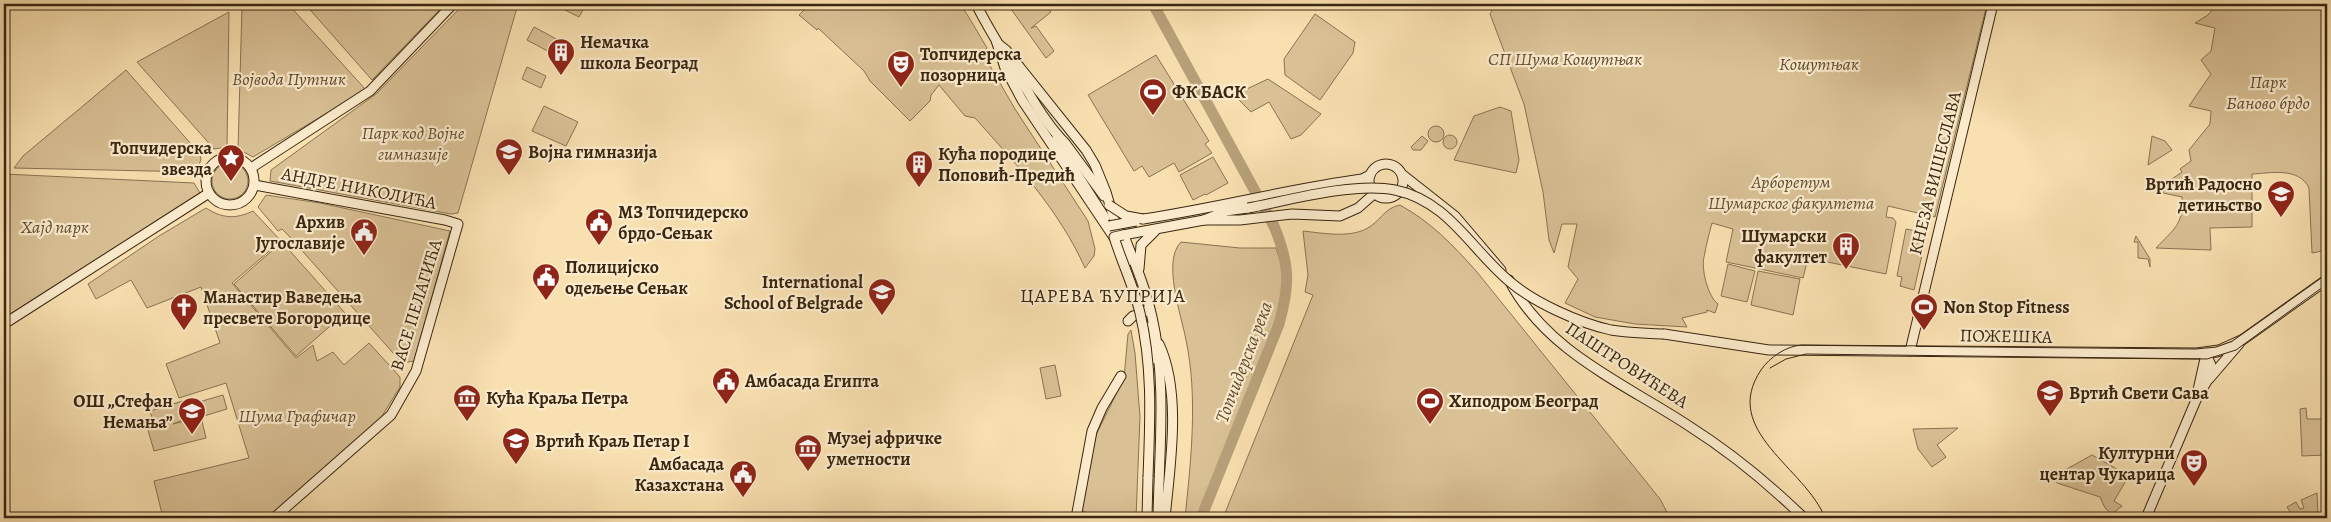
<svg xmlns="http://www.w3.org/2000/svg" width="2331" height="522" viewBox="0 0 2331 522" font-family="Alegreya,serif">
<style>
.green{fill:#d9c095;stroke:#8a7353}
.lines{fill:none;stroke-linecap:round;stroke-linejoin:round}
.river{stroke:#b8a17a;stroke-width:11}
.secondary-casing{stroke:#3a2611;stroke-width:11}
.secondary{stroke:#fbebcc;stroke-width:9}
.tram{stroke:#3a2611;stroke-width:1}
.secondary-bridge-casing{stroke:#3a2611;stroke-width:11;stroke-linecap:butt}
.secondary-bridge{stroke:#fbebcc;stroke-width:9}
.labels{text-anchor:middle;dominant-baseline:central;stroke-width:4.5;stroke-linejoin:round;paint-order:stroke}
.poi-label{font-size:18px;font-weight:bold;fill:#3a2611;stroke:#fbebcc;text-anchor:start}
.park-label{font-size:18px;font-style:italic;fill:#624c32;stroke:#fbebcc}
.street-label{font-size:18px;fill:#3a2611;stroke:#fbebcc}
.neighbourhood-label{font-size:19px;letter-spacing:1px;fill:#3a2611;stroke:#fbebcc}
.water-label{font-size:19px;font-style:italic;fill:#604b30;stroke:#fbebcc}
</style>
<rect width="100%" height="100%" fill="#f9e0b0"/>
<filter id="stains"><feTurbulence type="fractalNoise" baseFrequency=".004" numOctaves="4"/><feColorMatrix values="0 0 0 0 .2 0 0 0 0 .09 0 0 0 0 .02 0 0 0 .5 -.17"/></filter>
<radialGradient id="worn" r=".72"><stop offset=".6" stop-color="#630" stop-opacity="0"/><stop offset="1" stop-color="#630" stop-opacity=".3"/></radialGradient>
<g class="green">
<polygon points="245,4 288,4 366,90 253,157 238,149 242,7"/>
<polygon points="305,4 445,4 372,80"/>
<polygon points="464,4 518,4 458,213 451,214 270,181 271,170 376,94"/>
<polygon points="558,4 585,6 579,17 557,6"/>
<path d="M810 4H960C970 18 978 33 987 48L982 52 1015 109 1088 221 1095 249 1094 256 1085 268C1059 210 1017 165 975 118L965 116 939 85 931 95 930 101 910 121 870 81 864 71 818 28 817 30 799 15Z"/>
<polygon points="1017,4 1045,4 1051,12 1031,28 1036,26 1054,51 1046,58 1011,9"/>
<path d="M1495 4H1987L1935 217 1888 206 1886 217 1893 218 1896 222 1886 274 1808 258 1803 278 1726 262 1733 229 1712 223C1709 234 1706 246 1704 257 1701 269 1708 297 1718 304L1715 313 1707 310V312L1682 318 1687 327 1635 324 1595 317 1565 303 1578 279 1568 267 1577 224H1562L1554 253 1549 240 1543 192 1524 104 1490 14Z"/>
<path d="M2217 4H2327V267L2323 270 2322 251 2312 253 2309 188C2299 167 2271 173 2252 174V227L2210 228 2211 250 2156 248C2174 229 2184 224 2182 197L2163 193 2164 190 2174 183 2172 179 2182 172 2180 169 2191 161 2189 150 2210 124 2211 111 2189 106 2211 74 2201 60 2211 51 2215 28 2195 23 2208 15Z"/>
<polygon points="229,12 227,147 214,149 137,62"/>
<polygon points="1315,14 1355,42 1353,53 1320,100 1285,75 1284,59"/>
<polygon points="534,27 562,42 555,55 527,40"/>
<polygon points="1156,55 1209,141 1205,144 1212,153 1179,172 1174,163 1149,177 1142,166 1134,171 1088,95"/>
<polygon points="527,67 546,76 541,88 522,79"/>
<polygon points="126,70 199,153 201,159 197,172 14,168 23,156"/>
<polygon points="1268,79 1321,114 1301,135 1291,139 1269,102 1251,112 1234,95"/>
<polygon points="544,106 578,122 566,146 532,131"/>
<polygon points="1500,107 1511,111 1519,160 1516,173 1454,160 1474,116"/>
<circle cx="1436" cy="134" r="8"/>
<circle cx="1450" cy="142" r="7"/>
<polygon points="1422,136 1428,141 1421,150 1413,150 1411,147"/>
<polygon points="2152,136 2165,141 2172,150 2148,165"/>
<polygon points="1213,157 1228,183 1206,195 1205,194 1193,200 1180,175"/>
<circle cx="230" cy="181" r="18"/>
<polygon points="4,174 194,183 200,193 4,318"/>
<polygon points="266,195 320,203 450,231 414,361 402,363 289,236 282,229 278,231 258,207"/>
<path d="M1400 205C1431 222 1453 245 1477 272L1660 499 1670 518H1223L1313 295 1305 292 1308 275 1303 231C1322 233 1348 238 1366 229 1380 222 1384 208 1400 205Z"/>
<path d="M206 208C223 219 236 219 253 211L281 241 232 283 296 358 313 345 317 361 333 352 344 365 369 343 400 377V387L380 419 269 518H163L154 481 249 458 226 383 179 398 166 364 220 343 201 287 147 308 131 280 96 299 88 284 159 236Z"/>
<polygon points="1906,229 1927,233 1914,290 1900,286 1902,277 1897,276"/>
<polygon points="2136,236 2150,259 2150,267 2148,259 2138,258 2138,242 2134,242"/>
<polygon points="282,242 345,313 296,356 234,284"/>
<path d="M1181 242 1240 248H1276L1287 282 1269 343 1198 518H1185C1191 460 1198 397 1186 340 1181 314 1162 261 1181 242Z"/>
<polygon points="1728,264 1755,271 1747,302 1721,296"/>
<polygon points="1758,271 1800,279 1793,315 1751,305"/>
<polygon points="1131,330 1135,353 1140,417 1136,518 1099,518 1081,510 1096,435 1124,378 1128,334"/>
<polygon points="1055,365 1061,396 1046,399 1040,368"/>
<polygon points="223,395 227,409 204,416 199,402"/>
<polygon points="186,400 191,417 173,424 201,417 206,438 154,451 148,430 155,428 150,411"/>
<polygon points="2306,408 2307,419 2327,419 2327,455 2302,456 2300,409"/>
<polygon points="1958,428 1937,445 1946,457 1932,467 1918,449 1913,429"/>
<polygon points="2092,455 2124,473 2127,479 2114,501 2122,506 2112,514 2105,508 2100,497 2057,483 2056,475"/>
<polygon points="2317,493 2318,516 2294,518 2287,507 2296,502 2300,509 2304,508 2301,500"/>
</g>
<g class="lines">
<path class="river" d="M1153 4 1274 226C1290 265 1290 284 1279 324L1201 518"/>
<g class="secondary-casing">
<g id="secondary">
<path d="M976 4C991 34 1009 62 1027 90 1038 109 1049 127 1065 143L1104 196"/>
<polyline points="997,43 1006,50 1086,150 1095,165 1106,192 1127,262"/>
<polyline points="997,43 1005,68 1022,100 1117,242"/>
<polyline points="1057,137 1059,146 1105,218"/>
<circle cx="230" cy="181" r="24"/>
<circle cx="1386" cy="181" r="17"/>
<polyline points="251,168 370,91 453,4"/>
<polyline points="1403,175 1455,216 1501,270"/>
<polyline points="254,185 445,220 458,224 416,371 391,415 274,518"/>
<polyline points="1218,212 1248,208"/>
<path d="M1143 219C1217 208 1288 189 1362 179L1370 175"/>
<polyline points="1204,220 1240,220 1292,214 1340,216 1358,208 1375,193"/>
<polyline points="1123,235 1204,220 1224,212"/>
<path d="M1126 241C1136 266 1146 290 1152 317 1167 382 1159 452 1158 518"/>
<polyline points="1139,269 1141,245 1155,231"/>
<path d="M1509 280C1546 352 1624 383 1689 426 1730 452 1769 484 1804 518"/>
<polyline points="1128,321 1133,316 1143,313 1142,310"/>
<polyline points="4,324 209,193"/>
<polyline points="1147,327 1153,359"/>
<polyline points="1664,334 1769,350 2196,354 2217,352 2234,346 2327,280"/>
<path d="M1159 344C1182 393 1170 466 1165 518"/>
<polyline points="1910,351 1993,4"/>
<polyline points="2209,379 2239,344"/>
<polyline points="2198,390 2206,354"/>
<polyline points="1076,518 1092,431 1102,408 1121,376"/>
<polyline points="1147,518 1148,477"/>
<polyline points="2146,518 2196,400 2207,381 2211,365 2206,354"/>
</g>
</g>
<use href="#secondary" class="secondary"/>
<g class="tram">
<polyline points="1770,368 1786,359 1806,354 2207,359 2236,350 2327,284"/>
<path d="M1825 518C1806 468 1720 431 1761 370 1770 357 1786 346 1802 345L2196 348 2218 345 2240 335 2327 273"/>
</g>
<g class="secondary-bridge-casing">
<g id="secondary-bridge">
<polyline points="1109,205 1126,216 1143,219"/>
<path d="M1248 208C1290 200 1354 182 1395 190 1448 201 1470 248 1509 281 1533 302 1579 323 1611 330 1628 333 1646 333 1664 334"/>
<polyline points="1109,226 1136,221"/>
<path d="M1123 235 1114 237C1122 263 1134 287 1140 313 1153 367 1150 422 1148 477"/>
</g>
</g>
<use href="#secondary-bridge" class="secondary-bridge"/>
</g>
<defs>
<g id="building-pin" transform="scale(1.4375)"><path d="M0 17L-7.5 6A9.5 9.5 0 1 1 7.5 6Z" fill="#8f2418" stroke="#fbebcc"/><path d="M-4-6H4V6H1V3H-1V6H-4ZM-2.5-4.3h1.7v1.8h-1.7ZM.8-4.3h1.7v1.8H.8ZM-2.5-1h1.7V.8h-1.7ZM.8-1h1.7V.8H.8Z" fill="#fff"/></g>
<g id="theatre-pin" transform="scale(1.4375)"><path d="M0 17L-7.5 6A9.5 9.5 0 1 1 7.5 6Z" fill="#8f2418" stroke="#fbebcc"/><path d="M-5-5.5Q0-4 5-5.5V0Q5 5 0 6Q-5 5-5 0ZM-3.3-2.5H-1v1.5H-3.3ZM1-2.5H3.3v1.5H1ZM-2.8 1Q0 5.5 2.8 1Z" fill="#fff"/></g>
<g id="stadium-pin" transform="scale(1.4375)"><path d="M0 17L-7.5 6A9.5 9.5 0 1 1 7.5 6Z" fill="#8f2418" stroke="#fbebcc"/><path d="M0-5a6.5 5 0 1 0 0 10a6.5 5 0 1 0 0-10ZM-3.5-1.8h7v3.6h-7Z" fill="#fff"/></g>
<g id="school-pin" transform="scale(1.4375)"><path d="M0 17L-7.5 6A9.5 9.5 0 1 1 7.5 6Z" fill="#8f2418" stroke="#fbebcc"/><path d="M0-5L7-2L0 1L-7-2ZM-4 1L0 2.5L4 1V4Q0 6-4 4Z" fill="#fff"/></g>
<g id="sight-pin" transform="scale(1.4375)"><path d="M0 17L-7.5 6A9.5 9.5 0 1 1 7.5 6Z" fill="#8f2418" stroke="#fbebcc"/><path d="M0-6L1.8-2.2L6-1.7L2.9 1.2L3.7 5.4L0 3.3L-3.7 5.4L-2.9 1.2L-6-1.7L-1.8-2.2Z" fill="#fff"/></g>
<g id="civic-pin" transform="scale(1.4375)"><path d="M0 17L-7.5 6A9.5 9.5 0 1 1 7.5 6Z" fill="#8f2418" stroke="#fbebcc"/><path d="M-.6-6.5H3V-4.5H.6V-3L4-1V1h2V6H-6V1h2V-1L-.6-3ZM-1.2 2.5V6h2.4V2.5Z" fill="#fff"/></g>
<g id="church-pin" transform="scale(1.4375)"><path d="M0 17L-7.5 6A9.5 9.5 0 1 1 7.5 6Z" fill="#8f2418" stroke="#fbebcc"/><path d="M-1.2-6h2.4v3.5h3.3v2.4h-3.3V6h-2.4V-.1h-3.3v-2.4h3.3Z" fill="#fff"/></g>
<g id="museum-pin" transform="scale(1.4375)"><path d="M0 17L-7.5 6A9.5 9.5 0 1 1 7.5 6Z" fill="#8f2418" stroke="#fbebcc"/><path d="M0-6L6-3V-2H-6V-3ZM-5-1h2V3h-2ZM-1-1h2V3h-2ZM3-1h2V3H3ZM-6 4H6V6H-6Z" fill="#fff"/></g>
</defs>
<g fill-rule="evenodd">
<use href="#building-pin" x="561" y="52"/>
<use href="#theatre-pin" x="901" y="64"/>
<use href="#stadium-pin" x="1153" y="92"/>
<use href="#school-pin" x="509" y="152"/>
<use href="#sight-pin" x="231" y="158"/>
<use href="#building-pin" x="919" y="164"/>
<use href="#school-pin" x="2281" y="194"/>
<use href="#civic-pin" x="599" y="222"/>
<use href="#civic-pin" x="364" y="232"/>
<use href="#building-pin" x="1846" y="246"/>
<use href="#civic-pin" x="546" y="277"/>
<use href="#school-pin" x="882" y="292"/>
<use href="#church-pin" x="184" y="307"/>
<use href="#stadium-pin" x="1924" y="307"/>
<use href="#civic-pin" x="726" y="381"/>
<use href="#school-pin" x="2050" y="393"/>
<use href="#museum-pin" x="467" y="398"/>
<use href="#stadium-pin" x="1430" y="401"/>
<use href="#school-pin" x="192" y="411"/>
<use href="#school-pin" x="516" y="441"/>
<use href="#museum-pin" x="808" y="448"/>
<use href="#theatre-pin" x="2194" y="463"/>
<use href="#civic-pin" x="743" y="474"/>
</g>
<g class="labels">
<g class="poi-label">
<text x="580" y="42">Немачка<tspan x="580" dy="21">школа Београд</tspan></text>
<text x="920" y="54">Топчидерска<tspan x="920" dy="21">позорница</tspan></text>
<text x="1172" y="92">ФК БАСК</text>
<text x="212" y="148" text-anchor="end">Топчидерска<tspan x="212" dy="21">звезда</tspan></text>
<text x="528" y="152">Војна гимназија</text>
<text x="938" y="154">Кућа породице<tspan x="938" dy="21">Поповић-Предић</tspan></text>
<text x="2262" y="184" text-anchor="end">Вртић Радосно<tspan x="2262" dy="21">детињство</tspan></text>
<text x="618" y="212">МЗ Топчидерско<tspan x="618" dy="21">брдо-Сењак</tspan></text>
<text x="345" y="222" text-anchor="end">Архив<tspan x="345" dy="21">Југославије</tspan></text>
<text x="1827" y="236" text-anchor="end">Шумарски<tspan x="1827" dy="21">факултет</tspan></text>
<text x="565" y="267">Полицијско<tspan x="565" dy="21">одељење Сењак</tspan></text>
<text x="863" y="282" text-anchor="end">International<tspan x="863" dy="21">School of Belgrade</tspan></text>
<text x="203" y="297">Манастир Ваведења<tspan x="203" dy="21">пресвете Богородице</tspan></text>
<text x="1943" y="307">Non Stop Fitness</text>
<text x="745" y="381">Амбасада Египта</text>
<text x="2069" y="393">Вртић Свети Сава</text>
<text x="486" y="398">Кућа Краља Петра</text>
<text x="173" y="401" text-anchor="end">ОШ „Стефан<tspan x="173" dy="21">Немања”</tspan></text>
<text x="1449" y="401">Хиподром Београд</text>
<text x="827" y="438">Музеј афричке<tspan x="827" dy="21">уметности</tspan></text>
<text x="535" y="441">Вртић Краљ Петар I</text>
<text x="2175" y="453" text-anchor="end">Културни<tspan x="2175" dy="21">центар Чукарица</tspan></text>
<text x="724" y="464" text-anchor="end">Амбасада<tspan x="724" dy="21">Казахстана</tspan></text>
</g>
<g class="park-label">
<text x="1565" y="59">СП Шума Кошутњак</text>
<text x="1819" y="64">Кошутњак</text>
<text x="289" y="79">Војвода Путник</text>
<text x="2268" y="82">Парк<tspan x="2268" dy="21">Баново брдо</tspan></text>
<text x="413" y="133">Парк код Војне<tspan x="413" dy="21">гимназије</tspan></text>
<text x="1791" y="182">Арборетум<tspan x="1791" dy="21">Шумарског факултета</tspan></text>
<text x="55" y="227">Хајд парк</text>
<text x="297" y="416">Шума Графичар</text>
</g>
<g class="street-label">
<text transform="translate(1935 173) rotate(-76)">КНЕЗА ВИШЕСЛАВА</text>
<text transform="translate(359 188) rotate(11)">АНДРЕ НИКОЛИЋА</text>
<text transform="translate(416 305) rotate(-73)">ВАСЕ ПЕЛАГИЋА</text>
<text transform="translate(2006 336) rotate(1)">ПОЖЕШКА</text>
<text transform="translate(1627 365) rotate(33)">ПАШТРОВИЋЕВА</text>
</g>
<g class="neighbourhood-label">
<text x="1103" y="296">ЦАРЕВА ЋУПРИЈА</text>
</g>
<g class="water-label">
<text transform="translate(1244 362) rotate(-69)">Топчидерска река</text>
</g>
</g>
<rect width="2331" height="522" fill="none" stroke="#f9e0b0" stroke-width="20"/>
<rect x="5" y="5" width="2321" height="512" fill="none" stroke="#3a2611" stroke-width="2.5"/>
<rect x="10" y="10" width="2311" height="502" fill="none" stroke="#3a2611"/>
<rect width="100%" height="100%" filter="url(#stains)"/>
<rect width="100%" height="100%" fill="url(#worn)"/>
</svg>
